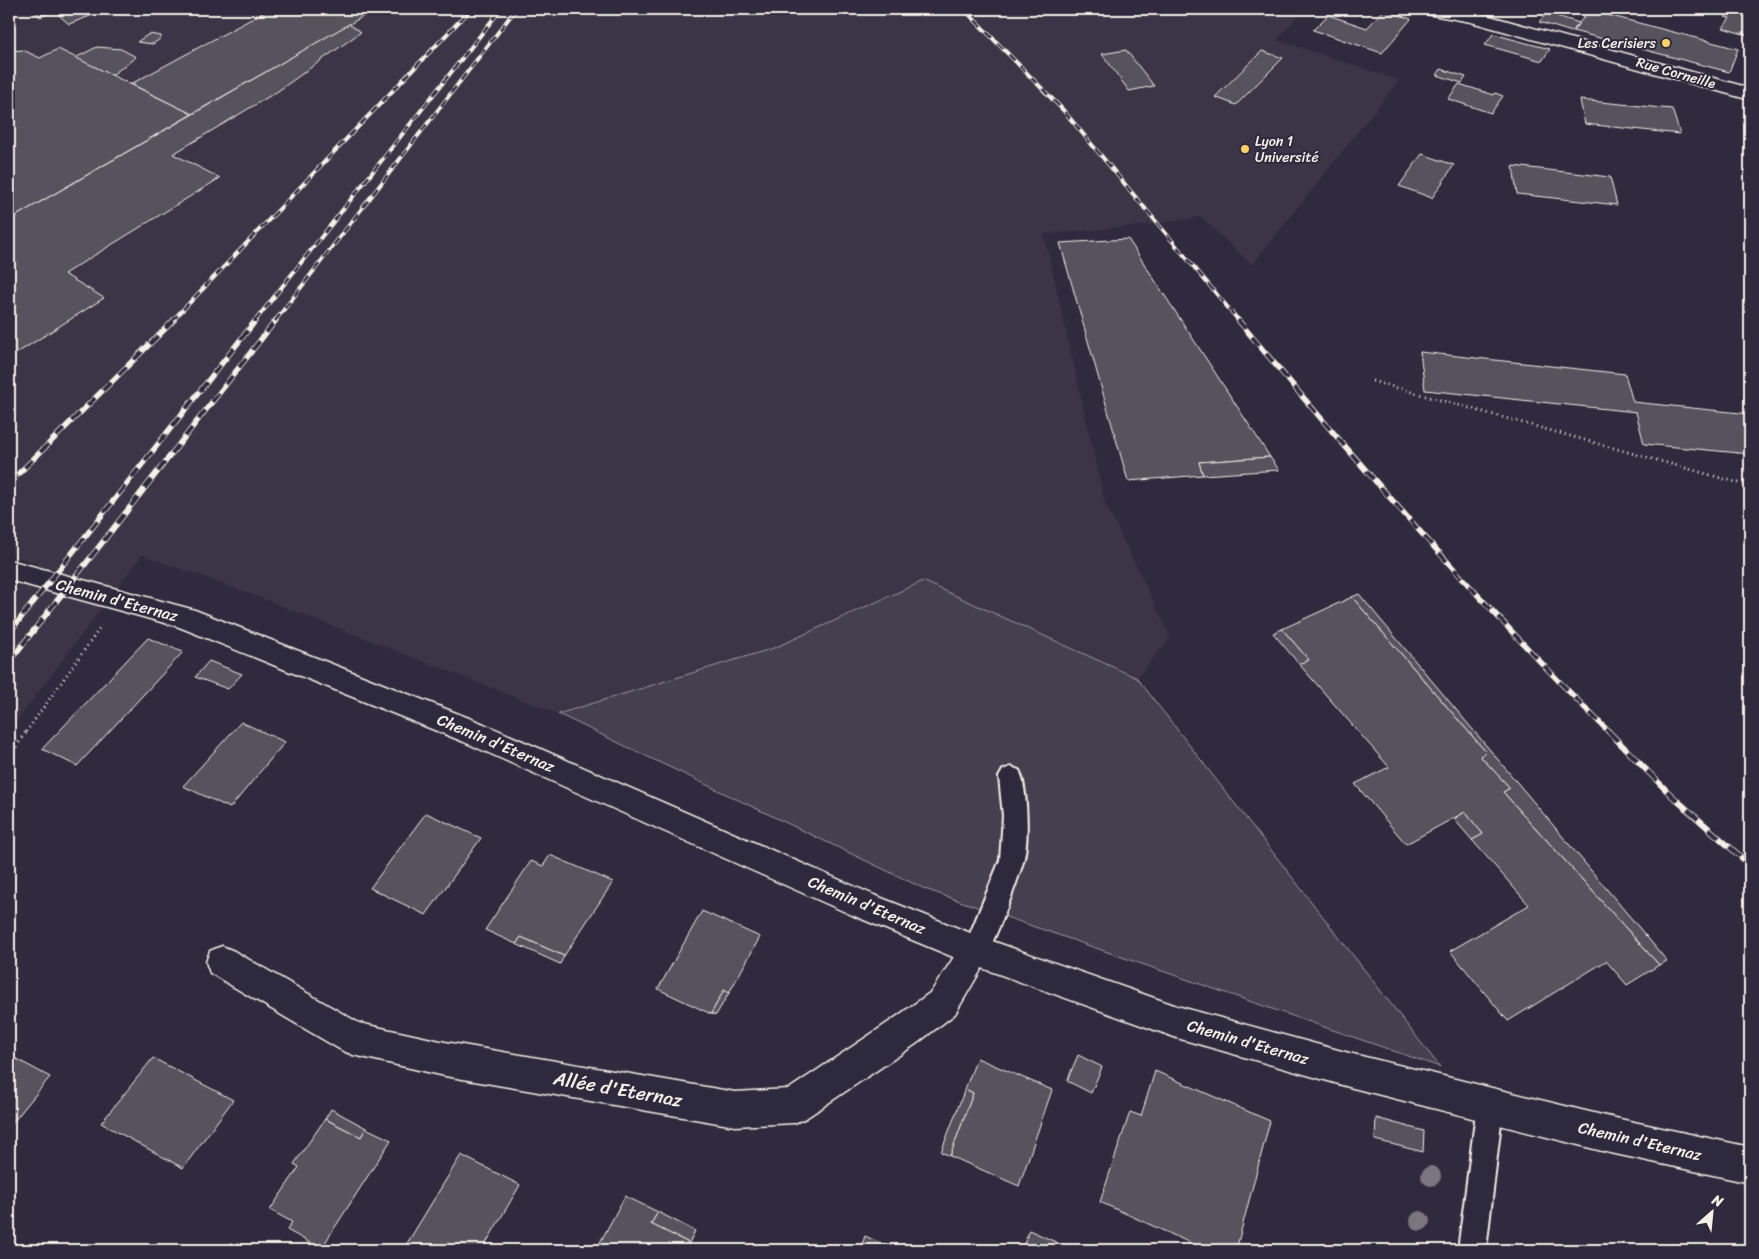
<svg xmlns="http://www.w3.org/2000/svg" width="1759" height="1259" viewBox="0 0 1759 1259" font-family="Sriracha,sans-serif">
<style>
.built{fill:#3b3647}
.green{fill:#454050;stroke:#9c989c}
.building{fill:#56525f;stroke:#f4f1e8}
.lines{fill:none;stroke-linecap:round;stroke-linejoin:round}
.service-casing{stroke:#f4f1e8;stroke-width:4}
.minor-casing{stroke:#f4f1e8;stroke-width:3}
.tertiary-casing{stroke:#f4f1e8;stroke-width:3}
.path-far1{stroke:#f4f1e8;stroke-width:3;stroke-dasharray:1 4;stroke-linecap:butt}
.path{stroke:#f4f1e8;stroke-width:4;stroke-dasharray:1 4.5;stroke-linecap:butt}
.service{fill:#2f2a3d;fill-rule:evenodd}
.minor{fill:#2f2a3d;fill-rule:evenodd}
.tertiary{fill:#2f2a3d;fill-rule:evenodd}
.rail-far2-casing{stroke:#f4f1e8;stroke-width:4}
.rail-far1-casing{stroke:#f4f1e8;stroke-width:5.5}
.rail-casing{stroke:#f4f1e8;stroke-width:6}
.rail-far2{stroke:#2f2a3d;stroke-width:2.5;stroke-dasharray:8;stroke-linecap:butt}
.rail-far1{stroke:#2f2a3d;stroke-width:4;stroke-dasharray:11;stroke-linecap:butt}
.rail{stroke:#2f2a3d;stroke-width:4.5;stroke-dasharray:14;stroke-linecap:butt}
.tree{fill:#7a757e}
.poi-dot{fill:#ffd166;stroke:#2f2a3d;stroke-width:2}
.labels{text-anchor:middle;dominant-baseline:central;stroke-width:4;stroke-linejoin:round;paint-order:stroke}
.far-poi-label{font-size:14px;fill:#f4f1e8;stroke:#2f2a3d;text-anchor:end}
.far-street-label{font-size:14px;fill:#f4f1e8;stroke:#2f2a3d}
.street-label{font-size:16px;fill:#f4f1e8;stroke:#2f2a3d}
.near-street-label{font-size:19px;fill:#f4f1e8;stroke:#2f2a3d}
</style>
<rect width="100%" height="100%" fill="#2f2a3d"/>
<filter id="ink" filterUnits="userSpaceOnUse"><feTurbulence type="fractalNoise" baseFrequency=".02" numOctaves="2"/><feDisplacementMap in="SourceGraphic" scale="10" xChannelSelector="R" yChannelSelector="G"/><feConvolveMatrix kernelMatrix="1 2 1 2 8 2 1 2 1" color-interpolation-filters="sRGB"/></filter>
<g filter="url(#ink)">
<polygon class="built" points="9,9 1304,9 1277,40 1399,80 1252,265 1201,217 1138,226 1044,234 1105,503 1171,637 1137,678 923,581 774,648 558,714 243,591 142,555 9,731 9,597 38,563 9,555"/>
<polygon class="green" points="923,581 1137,678 1440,1067 925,889 558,714 774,648"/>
<g class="building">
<polygon points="33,9 52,9 55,11 40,17"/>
<polygon points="52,9 93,9 98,13 69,24"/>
<polygon points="270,9 376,9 192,114 131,84"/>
<polygon points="1384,10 1411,19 1382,53 1313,30 1328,15 1367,28"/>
<polygon points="1589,10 1738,49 1729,72 1573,31"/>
<polygon points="1729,11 1750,16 1750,36 1723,28 1730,18 1725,17"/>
<polygon points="1547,13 1579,23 1572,32 1539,22"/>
<polygon points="349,24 361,32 278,91 173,154 220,178 64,274 104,298 9,358 9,220"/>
<polygon points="149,34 161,36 161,38 153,44 137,42"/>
<polygon points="1493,34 1530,44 1550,49 1542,61 1485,45"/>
<polygon points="97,47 121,49 136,57 112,75 75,58"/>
<polygon points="58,49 192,114 9,220 9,51 23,50 40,58"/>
<polygon points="1126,50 1154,86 1129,91 1102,54"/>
<polygon points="1262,51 1283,58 1236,105 1215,97"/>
<polygon points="1441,69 1466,77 1462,83 1437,75"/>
<polygon points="1459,84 1494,95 1495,93 1503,96 1491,113 1448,99"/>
<polygon points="1580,100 1672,109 1680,134 1585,124"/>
<polygon points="1422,154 1454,165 1432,198 1399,186"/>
<polygon points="1513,166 1610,177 1617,205 1517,194"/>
<polygon points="1128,239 1270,457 1199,462 1203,475 1128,481 1060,243"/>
<polygon points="1420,352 1625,374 1633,402 1750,414 1750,454 1644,444 1636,412 1425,390"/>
<polygon points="1270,457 1279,470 1203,475 1199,462"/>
<polygon points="1359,594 1667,961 1659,965 1503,792 1510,788 1480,756 1486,752 1352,597"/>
<polygon points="1352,597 1486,752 1480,756 1510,788 1503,792 1659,965 1627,985 1606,961 1508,1021 1450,951 1529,905 1472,840 1483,834 1465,812 1406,844 1355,784 1389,767 1299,664 1309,660 1282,629"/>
<polygon points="1282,629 1309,660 1299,664 1273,633"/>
<polygon points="148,638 183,652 77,766 42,749"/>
<polygon points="209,661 242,674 228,689 195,677"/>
<polygon points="241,722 285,742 230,808 183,786"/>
<polygon points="1465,812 1483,834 1472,840 1454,819"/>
<polygon points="426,813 481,838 426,915 370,888"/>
<polygon points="550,855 613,882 564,956 521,937 516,944 485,930 531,861 543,866"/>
<polygon points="702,911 760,937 729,993 724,990 711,1014 658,989"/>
<polygon points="521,937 564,956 560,964 516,944"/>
<polygon points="724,990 729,993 716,1015 711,1014"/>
<polygon points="9,1055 50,1077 9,1127"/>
<polygon points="1078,1055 1102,1067 1091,1093 1067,1081"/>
<polygon points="153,1058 233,1100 183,1168 101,1123"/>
<polygon points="977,1058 1052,1090 1019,1186 950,1156 973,1093 965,1089"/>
<polygon points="1155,1071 1270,1121 1236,1250 1206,1250 1100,1202 1130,1112 1141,1116"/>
<polygon points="965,1089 973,1093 950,1156 941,1152"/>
<polygon points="331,1109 366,1128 361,1137 325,1119"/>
<polygon points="1376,1118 1424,1131 1423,1152 1375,1140"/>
<polygon points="325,1119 361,1137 366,1128 391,1140 321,1249 287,1230 292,1222 270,1210 299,1167 294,1164"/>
<polygon points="461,1155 520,1185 482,1250 403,1250"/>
<polygon points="625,1196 658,1212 651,1224 689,1243 685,1250 596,1250"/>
<polygon points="658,1212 695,1231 689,1243 651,1224"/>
<polygon points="1029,1230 1058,1243 1055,1250 1022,1250"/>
<polygon points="865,1236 896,1250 860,1250"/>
</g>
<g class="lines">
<g class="service-casing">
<g id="service">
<path d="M1011 767 1019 770C1028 788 1029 843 1023 862 1013 895 999 928 985 959L976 963 967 959 963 951 1000 860 1003 816 999 777 1003 770Z"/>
<polygon points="1490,1092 1500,1095 1503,1105 1486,1250 1458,1250 1477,1105 1480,1095"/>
</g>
</g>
<g class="minor-casing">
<g id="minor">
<polygon points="1418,9 1456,9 1479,13 1750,88 1750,100 1471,22 1421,13"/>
<polygon points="976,936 987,940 992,951 955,1014 916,1044 806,1118 794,1123 735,1126 445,1076 353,1055 341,1050 210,973 206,962 210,951 222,946 234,951 359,1023 445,1042 735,1092 789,1089 892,1020 931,992 965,940"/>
</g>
</g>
<g class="tertiary-casing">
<polygon id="tertiary" points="9,560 195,610 484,724 874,895 978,936 1177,1006 1349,1053 1606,1116 1750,1147 1750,1183 1606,1152 1349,1087 1177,1038 965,962 852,915 464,742 179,627 9,580"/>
</g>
<g class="path-far1">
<polyline points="1372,381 1750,486"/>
<polyline points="26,732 100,628"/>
</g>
<polyline class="path" points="9,756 27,731"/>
<use href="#service" class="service"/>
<use href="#minor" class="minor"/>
<use href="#tertiary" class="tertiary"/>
<g class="rail-far2-casing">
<g id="rail-far2">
<polyline points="964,9 1063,110 1239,321"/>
<polyline points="172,321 471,9"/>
<polyline points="255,321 501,9"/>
<polyline points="275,321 516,9"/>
</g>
</g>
<g class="rail-far1-casing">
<g id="rail-far1">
<path d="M1238 320C1356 462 1478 601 1609 732"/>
<polyline points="9,483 174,320"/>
<polyline points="9,633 256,320"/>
<polyline points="9,662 276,320"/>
</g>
</g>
<g class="rail-casing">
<polyline id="rail" points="1608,731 1672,796 1750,865"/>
</g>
<use href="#rail-far2" class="rail-far2"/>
<use href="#rail-far1" class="rail-far1"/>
<use href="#rail" class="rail"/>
</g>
<g class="tree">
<circle cx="1431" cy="1176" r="10"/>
<circle cx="1420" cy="1221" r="10"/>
</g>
</g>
<g class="poi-dot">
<circle cx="1666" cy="43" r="5"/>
<circle cx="1245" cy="149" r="5"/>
</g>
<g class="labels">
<g class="far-poi-label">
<text x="1656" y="43">Les Cerisiers</text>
<text x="1255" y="141" text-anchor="start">Lyon 1<tspan x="1255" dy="16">Université</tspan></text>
</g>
<g class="far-street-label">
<text transform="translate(1676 73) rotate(16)">Rue Corneille</text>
</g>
<g class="street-label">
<text transform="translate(117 600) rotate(15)">Chemin d'Eternaz</text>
<text transform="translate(496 743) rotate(23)">Chemin d'Eternaz</text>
<text transform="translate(867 905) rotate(23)">Chemin d'Eternaz</text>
<text transform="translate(1248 1042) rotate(16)">Chemin d'Eternaz</text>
<text transform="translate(1640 1141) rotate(13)">Chemin d'Eternaz</text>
</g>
<g class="near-street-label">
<text transform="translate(618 1089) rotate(10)">Allée d'Eternaz</text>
</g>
</g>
<rect width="1759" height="1259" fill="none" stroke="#2f2a3d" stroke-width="30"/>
<rect x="15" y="15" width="1729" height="1229" fill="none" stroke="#f4f1e8" stroke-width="2" filter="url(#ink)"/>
<g transform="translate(1712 1212) rotate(27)" stroke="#2f2a3d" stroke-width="4" paint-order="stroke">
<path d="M0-4L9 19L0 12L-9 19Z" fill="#f4f1e8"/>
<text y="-8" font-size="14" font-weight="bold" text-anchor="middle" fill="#f4f1e8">N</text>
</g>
</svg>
